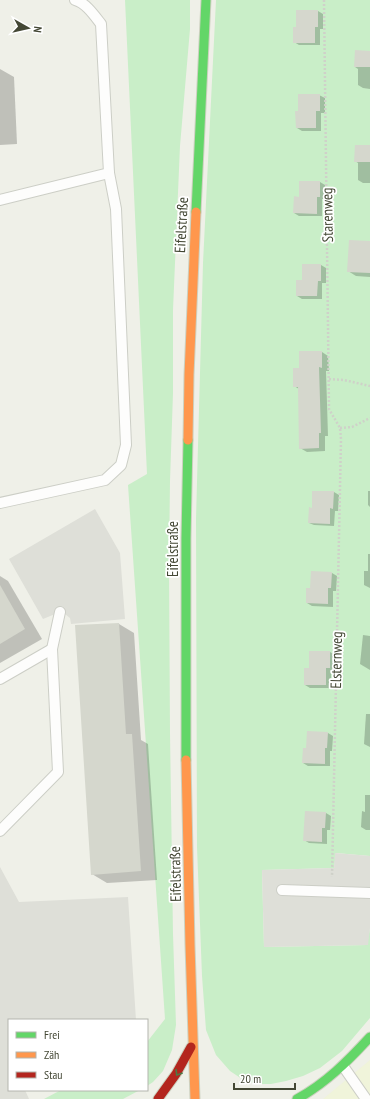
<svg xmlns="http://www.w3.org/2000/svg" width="370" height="1099" viewBox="0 0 370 1099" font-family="'PT Sans Narrow',sans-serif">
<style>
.commercial{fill:#f0f4da}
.green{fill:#c9eec8}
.parking{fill:#dedfd8}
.shadow{fill:#0003}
.building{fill:#d5d7cd}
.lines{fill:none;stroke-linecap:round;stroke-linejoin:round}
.lane-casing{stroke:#cccec6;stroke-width:12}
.fast-casing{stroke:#cdd1c0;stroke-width:11}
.slow-casing{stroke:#cdd1c0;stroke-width:11}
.jam-casing{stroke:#cdd1c0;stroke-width:11}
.path{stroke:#cfd1c9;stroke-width:2.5;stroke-dasharray:2 2;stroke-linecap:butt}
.lane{stroke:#fdfdfc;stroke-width:10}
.fast{stroke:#63d668;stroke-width:9}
.slow{stroke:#ff974d;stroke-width:9}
.jam{stroke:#b3261e;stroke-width:9}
.oneway{stroke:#4e7946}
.labels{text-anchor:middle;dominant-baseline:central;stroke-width:3.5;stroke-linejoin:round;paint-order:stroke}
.street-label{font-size:15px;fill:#434734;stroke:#fff}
</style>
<rect width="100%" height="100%" fill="#eff0e8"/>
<polygon class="commercial" points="370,1060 370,1099 323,1099"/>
<g class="green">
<polygon points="125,0 190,0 190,29 180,146 173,310 173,393 170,481 169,564 170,733 173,934 176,1025 172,1050 163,1071 153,1082 147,1086 147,1042 165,1019 128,485 147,474"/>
<polygon points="216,0 370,0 370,856 336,853 334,868 262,870 264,947 367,945 370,928 370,1018 342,1051 320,1068 303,1076 286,1081 271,1084 259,1084 245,1081 230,1071 216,1055 206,1030 202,976 197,847 196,519 203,263"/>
<polygon points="61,1090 140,1090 123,1099 44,1099"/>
</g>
<g class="parking">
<polygon points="95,509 120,553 125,619 71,624 70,618 65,614 60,612 43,619 9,559"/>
<polygon points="335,853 370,856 370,928 368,945 264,947 262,870 334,868"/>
<polygon points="0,867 19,902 128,897 136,1020 9,1020 9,1090 25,1090 29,1099 0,1099"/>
</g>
<g class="shadow">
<polygon points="318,11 323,14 323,29 320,29 320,45 299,45 294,42 297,28"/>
<polygon points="370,52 370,89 363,88 358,85 358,69 355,67"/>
<polygon points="0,69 14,77 17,144 0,145"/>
<polygon points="319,95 325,98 325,113 321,113 321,131 302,131 297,128 299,112"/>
<polygon points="370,146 370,183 363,183 358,180 358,163 355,161"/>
<polygon points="320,182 325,185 325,199 322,199 322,216 299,216 294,213 300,198"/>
<polygon points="370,242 370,277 356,276 348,271"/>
<polygon points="303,265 321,265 326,268 326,283 322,283 322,299 302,299 297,296 306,281"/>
<polygon points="322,352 328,356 329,371 326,371 328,436 325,436 325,451 307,452 300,448 299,389 294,386 300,369"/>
<polygon points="368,491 370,491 370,507 368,505"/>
<polygon points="334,492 339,495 338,511 335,511 334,526 314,525 309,523 312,509"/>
<polygon points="368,554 370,554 370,588 364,585 364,571 368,571"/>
<polygon points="332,573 337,576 336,591 333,591 333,607 312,606 307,603 311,589"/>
<polygon points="0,576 8,581 42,639 0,663"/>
<polygon points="119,624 134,633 141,740 148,744 157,880 107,883 92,874"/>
<polygon points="363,635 370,636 370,670 360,664"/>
<polygon points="330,652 335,655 335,670 331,670 331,688 310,688 305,685 310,669"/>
<polygon points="366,714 370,714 370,747 364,744"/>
<polygon points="328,733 333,736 332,751 330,751 330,766 308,766 303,763 307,749"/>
<polygon points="365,795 370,795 370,830 366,830 361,827 362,811 365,812"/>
<polygon points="326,813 331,816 330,830 327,830 327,844 309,843 304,840"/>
</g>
<g class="building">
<polygon points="296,10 318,10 318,27 315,27 315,43 293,43 293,27 296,27"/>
<polygon points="355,50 370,51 370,67 354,67"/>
<polygon points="298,94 320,94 320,111 316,111 316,128 296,128 295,111 298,111"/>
<polygon points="355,145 370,145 370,162 354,162"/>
<polygon points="299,181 320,181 320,197 317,197 317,214 293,213 294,196 299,197"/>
<polygon points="349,240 370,241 370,273 347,272"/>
<polygon points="302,264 321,264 321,281 318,281 317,296 296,296 296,280 309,280 302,280"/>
<polygon points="299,351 322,351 322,368 319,367 321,433 319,433 319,448 299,449 298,387 293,387 293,368 299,368"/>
<polygon points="312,491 334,491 333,509 330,508 330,524 308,523 309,507 312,508"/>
<polygon points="311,571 332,572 331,588 328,588 328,604 306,603 306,588 310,588"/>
<polygon points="0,585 25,629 0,644"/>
<polygon points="119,623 126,734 132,734 141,871 91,875 75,625"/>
<polygon points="309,651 330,651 330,668 326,668 326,685 304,685 304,668 309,668"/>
<polygon points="307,731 328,732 327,748 325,748 325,764 302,763 303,748 306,748"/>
<polygon points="305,811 326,812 325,828 322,828 322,842 303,841"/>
</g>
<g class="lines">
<g class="lane-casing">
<g id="lane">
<polyline points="0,200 109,173"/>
<path d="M0 503 105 480 121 465 126 445 116 209 109 173 101 24C94 15 86 3 75 0"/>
<polyline points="0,679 52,649"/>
<polyline points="0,831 58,772 52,649 60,612"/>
<polyline points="282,890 370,893"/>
<polyline points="343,1066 366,1099"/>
</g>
</g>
<g class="fast-casing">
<g id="fast">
<polyline points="196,212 206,0"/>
<polyline points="186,760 186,538 188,440"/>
<path d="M297 1099C326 1083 348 1061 370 1037"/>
</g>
</g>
<g class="slow-casing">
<g id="slow">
<polyline points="188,440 189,375 196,212"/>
<polyline points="186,760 190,945 195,1099"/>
</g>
</g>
<g class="jam-casing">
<polyline id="jam" points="158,1099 176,1074 191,1047"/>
</g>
<g class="path">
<polyline points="324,0 329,409 340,428 341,439 332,877"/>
<polyline points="329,379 344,380 370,386"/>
<polyline points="340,428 352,427 370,418"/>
</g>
<use href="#lane" class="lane"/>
<use href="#fast" class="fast"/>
<use href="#slow" class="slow"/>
<use href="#jam" class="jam"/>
</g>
<defs><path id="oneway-chevron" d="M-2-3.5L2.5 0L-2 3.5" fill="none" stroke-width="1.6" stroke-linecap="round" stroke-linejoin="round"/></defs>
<use class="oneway" href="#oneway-chevron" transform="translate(178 1073) rotate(122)"/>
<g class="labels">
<g class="street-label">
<text transform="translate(327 215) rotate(-91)">Starenweg</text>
<text transform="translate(181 225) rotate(-87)">Eifelstraße</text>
<text transform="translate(172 549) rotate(-90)">Eifelstraße</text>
<text transform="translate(336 660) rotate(-89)">Elsternweg</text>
<text transform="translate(175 874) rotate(-91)">Eifelstraße</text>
</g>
</g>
<rect x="8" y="1019" width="140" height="72" fill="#ffffff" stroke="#b4b5ae"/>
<rect x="16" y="1032" width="20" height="6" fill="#63d668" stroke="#b4b5ae"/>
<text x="44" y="1039" font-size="12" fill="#434734">Frei</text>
<rect x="16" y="1052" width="20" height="6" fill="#ff974d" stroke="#b4b5ae"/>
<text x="44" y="1059" font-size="12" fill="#434734">Zäh</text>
<rect x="16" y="1072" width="20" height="6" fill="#b3261e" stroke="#b4b5ae"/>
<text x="44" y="1079" font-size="12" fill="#434734">Stau</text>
<g transform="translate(28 28) rotate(98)" stroke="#ffffff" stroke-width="3" paint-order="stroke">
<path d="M0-3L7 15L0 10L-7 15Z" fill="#434734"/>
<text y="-6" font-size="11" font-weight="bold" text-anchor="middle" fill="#434734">N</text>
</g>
<path d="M234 1083v6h61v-6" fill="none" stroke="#434734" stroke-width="2"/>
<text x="240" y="1083" font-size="12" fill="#434734" stroke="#ffffff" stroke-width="3" paint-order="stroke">20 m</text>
</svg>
